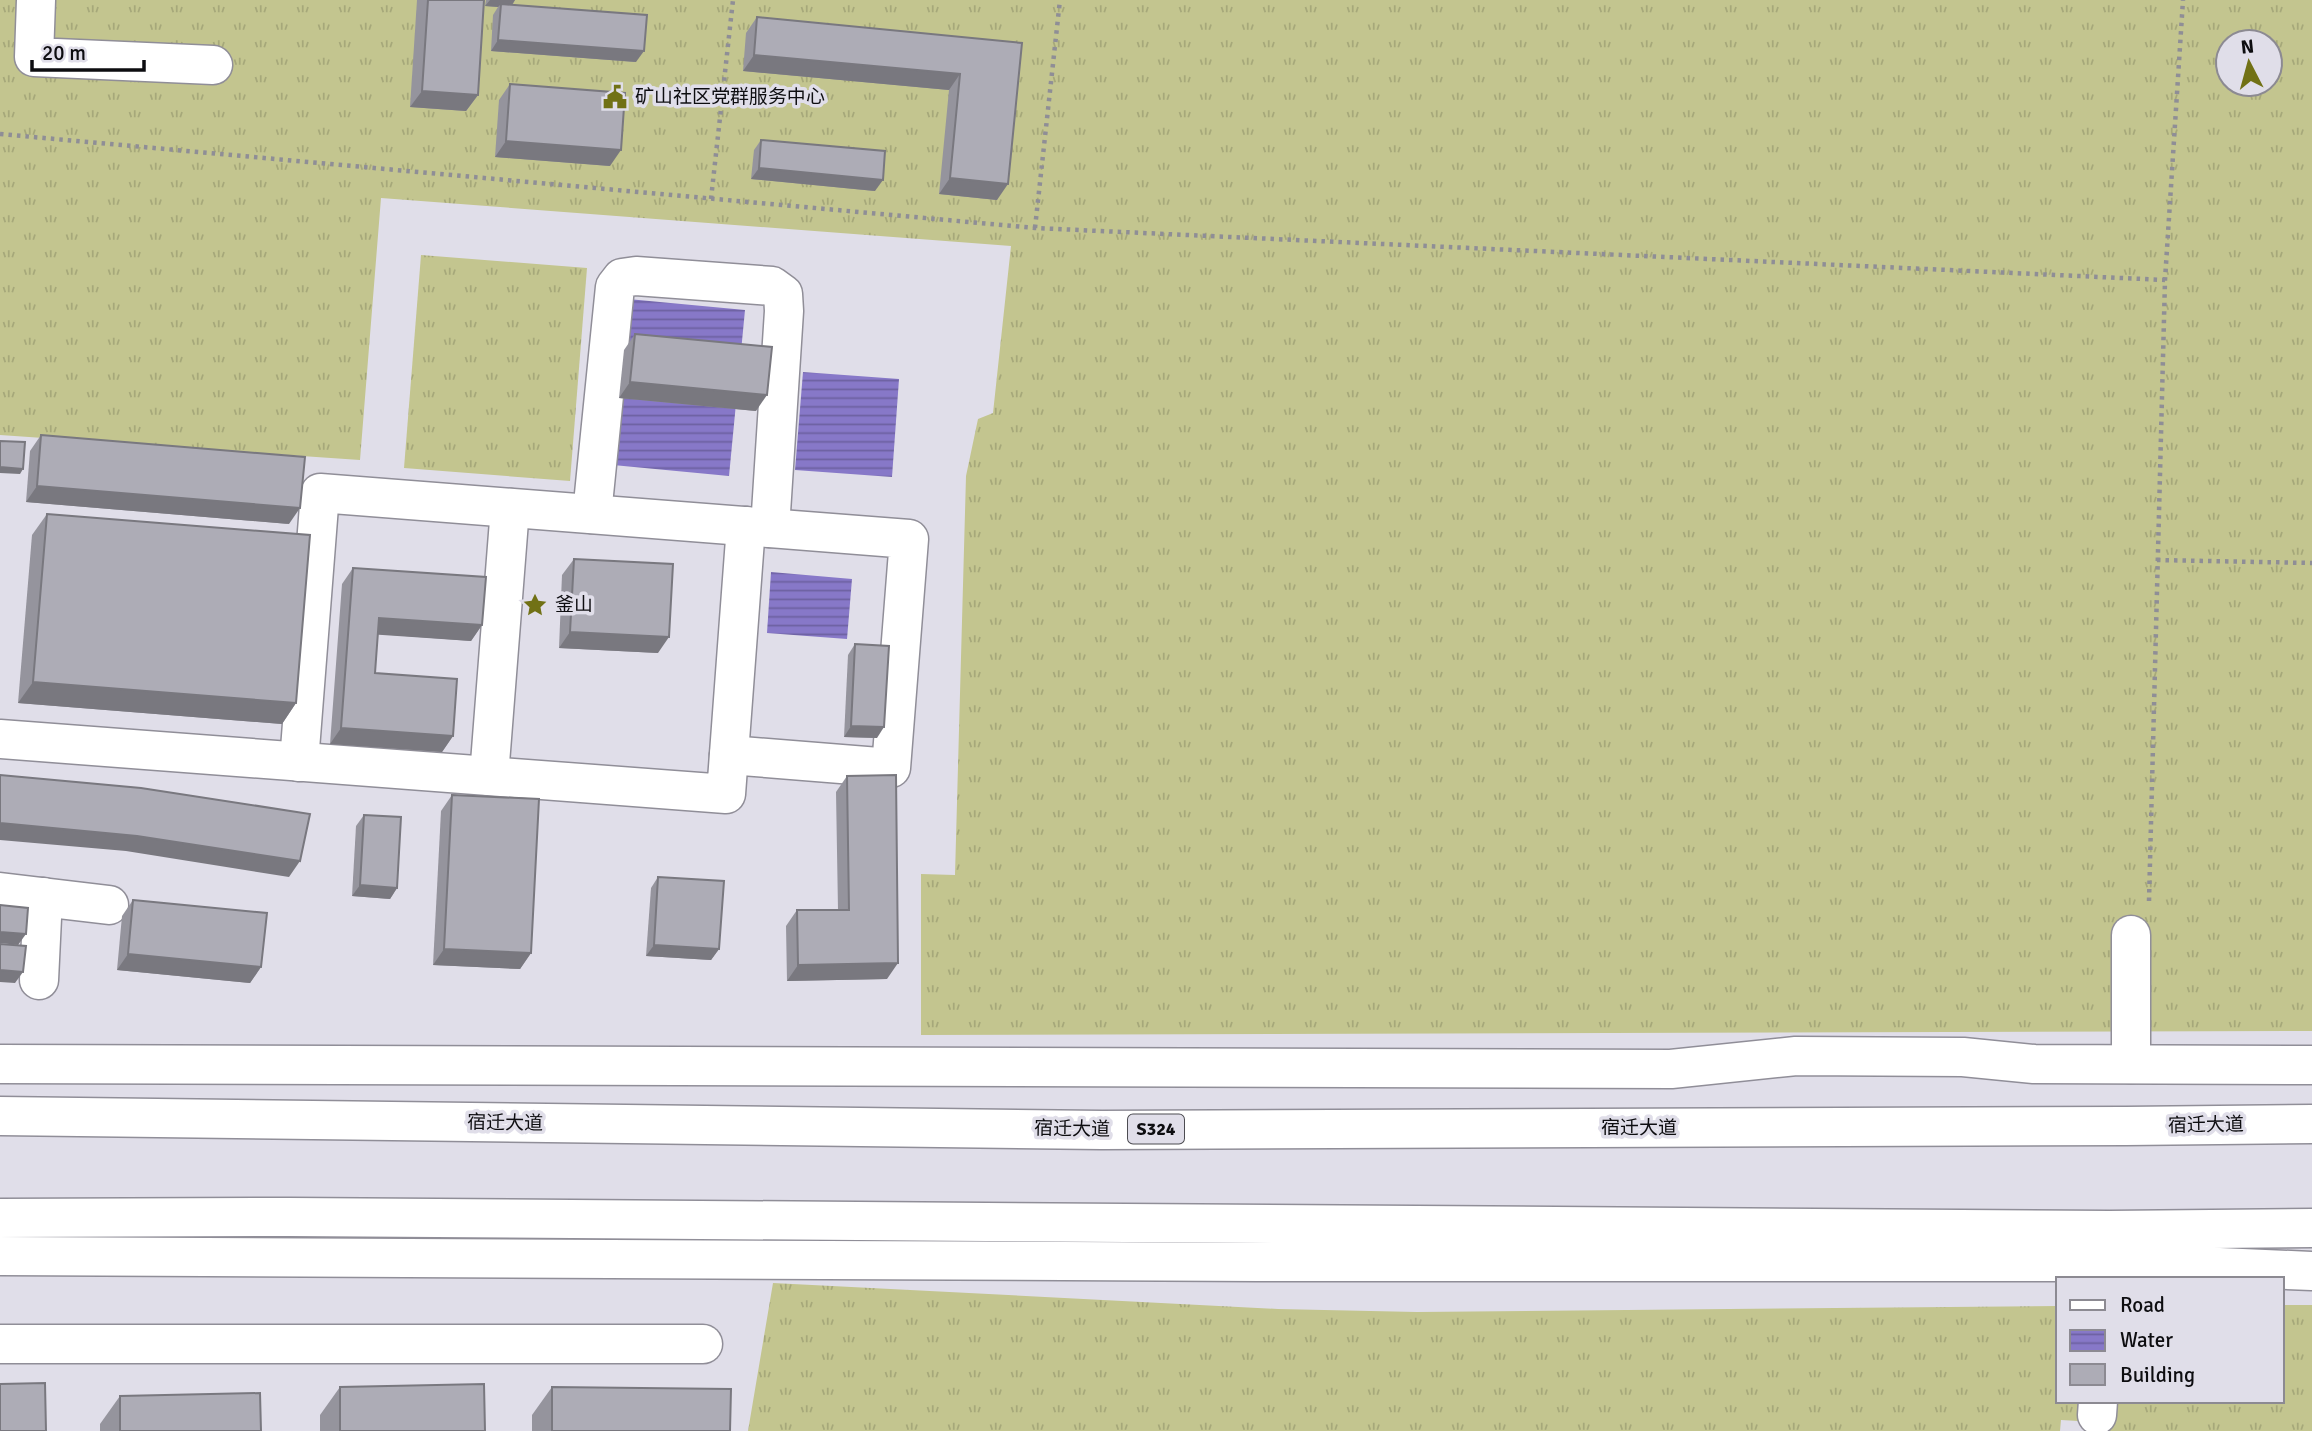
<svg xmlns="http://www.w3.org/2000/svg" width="2312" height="1431" viewBox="0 0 2312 1431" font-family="Signika,'Noto Sans SC',sans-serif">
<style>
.grass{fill:url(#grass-tufts);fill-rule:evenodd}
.water{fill:url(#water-rules)}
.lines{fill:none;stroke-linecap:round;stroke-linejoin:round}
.minor-casing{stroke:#908e98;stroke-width:41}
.major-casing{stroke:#908e98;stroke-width:41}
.path{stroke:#8f8e96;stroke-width:4.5;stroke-dasharray:3.5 5;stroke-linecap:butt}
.minor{stroke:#fff;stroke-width:38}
.major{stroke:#fff;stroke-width:38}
.wall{fill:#95949d}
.shaded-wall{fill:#79787f}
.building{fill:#adacb6;stroke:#79787f;stroke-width:2}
.labels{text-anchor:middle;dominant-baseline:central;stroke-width:7;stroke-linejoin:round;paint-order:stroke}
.shield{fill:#e0dee9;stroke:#4c4c51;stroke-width:2}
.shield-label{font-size:18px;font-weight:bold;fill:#0d0d10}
.poi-label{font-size:19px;fill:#0d0d10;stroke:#e0dee9;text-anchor:start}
.street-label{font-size:19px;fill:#0d0d10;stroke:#e0dee9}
</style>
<defs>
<pattern id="grass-tufts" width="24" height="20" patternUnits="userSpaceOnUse" patternTransform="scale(1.75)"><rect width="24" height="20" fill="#c3c58f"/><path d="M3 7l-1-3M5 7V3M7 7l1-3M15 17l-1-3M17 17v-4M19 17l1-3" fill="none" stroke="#a6a87a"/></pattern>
<pattern id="water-rules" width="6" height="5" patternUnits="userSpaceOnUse" patternTransform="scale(1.75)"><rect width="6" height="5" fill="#8778c8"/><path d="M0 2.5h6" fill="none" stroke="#6d61a1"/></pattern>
</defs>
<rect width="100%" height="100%" fill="#e0dee9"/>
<g class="grass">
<path d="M0 0H2312V1031L921 1035V874L955 875 966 476 978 419 993 413 1011 246 381 198 360 460 0 435ZM2228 42H2270V84H2228Z"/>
<polygon points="421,255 587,268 570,481 404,468"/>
<polygon points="773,1283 1278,1309 1417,1312 2058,1306 2058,1401 2078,1401 2078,1421 2061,1420 2060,1431 748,1431"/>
<polygon points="2282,1305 2312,1305 2312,1431 2102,1431 2103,1420 2116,1420 2117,1401 2282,1401"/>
</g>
<g class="water">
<polygon points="628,299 745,310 729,476 613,465"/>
<polygon points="803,372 899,379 892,477 795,470"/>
<polygon points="771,572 852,579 847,639 767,633"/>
</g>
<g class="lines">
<g class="minor-casing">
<g id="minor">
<polyline points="36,0 34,57 213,65"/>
<polyline points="592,514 615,287 622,278 636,276 772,286 783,294 784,311 770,528"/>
<polyline points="0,739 726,794 746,526"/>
<polyline points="299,762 320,493 909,539 891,768 729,755"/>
<polyline points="489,776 510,508"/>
<polyline points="0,892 109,905"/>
<polyline points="2131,935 2131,1064"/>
<polyline points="39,980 43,897"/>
<polyline points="0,1064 1671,1069 1796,1056 1963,1057 2034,1064 2312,1065"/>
<polyline points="0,1256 1257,1262 2106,1262 2312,1271"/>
<polyline points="0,1344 703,1344"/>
<polyline points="2097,1415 2098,1401"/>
</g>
</g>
<g class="major-casing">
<g id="major">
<polyline points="0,1116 1102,1130 2126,1126 2312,1124"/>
<polyline points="0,1218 290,1217 2109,1230 2312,1228"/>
</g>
</g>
<g class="path">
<polyline points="0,134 1035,228 2165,280"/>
<polyline points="711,199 733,0"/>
<polyline points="1035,228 1060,0"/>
<polyline points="2157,560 2312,563"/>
<polyline points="2149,901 2165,280 2183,0"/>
</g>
<use href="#minor" class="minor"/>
<use href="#major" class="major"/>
</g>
<g class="wall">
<polygon points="417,0 484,0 478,95 466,111 410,107"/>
<polygon points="486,0 515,0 512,5 636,62 491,51 493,15 498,7 485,6"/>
<polygon points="757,17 1022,43 997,200 939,194 949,90 743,71 746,33"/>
<polygon points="510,84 610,166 495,157 499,100"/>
<polygon points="761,140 875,191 751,179 754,150"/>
<polygon points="635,334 756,411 619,398 624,350"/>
<polygon points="41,435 289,524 26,502 30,451"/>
<polygon points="47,514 296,703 282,724 18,703 32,535"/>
<polygon points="574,559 658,653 559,648 562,575"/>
<polygon points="353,568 482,625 471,641 378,634 375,673 453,736 442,752 330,744 342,584"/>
<polygon points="855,644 877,738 844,737 848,655"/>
<polygon points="847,776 887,979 787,981 786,926 797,910 838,910 836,792"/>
<polygon points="452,795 531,953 520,969 433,965 441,811"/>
<polygon points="364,815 397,888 390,899 352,896 356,826"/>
<polygon points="658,877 719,949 711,960 646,956 651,888"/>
<polygon points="133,900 261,967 250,983 117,970 122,916"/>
<polygon points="340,1387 485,1431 320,1431 320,1415"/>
<polygon points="552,1387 730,1431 532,1431 532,1415"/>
<polygon points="120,1396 261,1431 100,1431 100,1424"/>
</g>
<g class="shaded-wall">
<polygon points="490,0 515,0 510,8 501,4 498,7 485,6"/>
<polygon points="498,40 644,51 636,62 491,51"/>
<polygon points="754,55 960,74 949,90 743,71"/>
<polygon points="422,91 478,95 466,111 410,107"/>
<polygon points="506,141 621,150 610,166 495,157"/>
<polygon points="759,168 883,180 875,191 751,179"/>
<polygon points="950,178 1008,184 997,200 939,194"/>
<polygon points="630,382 767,395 756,411 619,398"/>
<polygon points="0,467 23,469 20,474 0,473"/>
<polygon points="37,486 300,508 289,524 26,502"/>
<polygon points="379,618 482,625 471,641 368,634"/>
<polygon points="570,632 669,637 658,653 559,648"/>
<polygon points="33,682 296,703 282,724 18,703"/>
<polygon points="851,726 884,727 877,738 844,737"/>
<polygon points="341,728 453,736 442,752 330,744"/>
<polygon points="0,823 137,836 300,861 289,877 126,851 0,840"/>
<polygon points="360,885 397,888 390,899 352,896"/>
<polygon points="0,932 26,934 18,945 0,943"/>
<polygon points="654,945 719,949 711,960 646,956"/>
<polygon points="444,949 531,953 520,969 433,965"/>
<polygon points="128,954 261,967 250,983 117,970"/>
<polygon points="898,963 887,979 787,981 798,965"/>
<polygon points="0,970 23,972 15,983 0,982"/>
</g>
<g class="building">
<polygon points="428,0 484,0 478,95 422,91"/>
<polygon points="501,4 647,15 644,51 498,40"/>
<polygon points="757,17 1022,43 1008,184 950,178 960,74 754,55"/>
<polygon points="510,84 625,93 621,150 506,141"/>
<polygon points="761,140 885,151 883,180 759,168"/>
<polygon points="635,334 772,347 767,395 630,382"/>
<polygon points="41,435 305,457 300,508 37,486"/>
<polygon points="0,441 25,442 23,469 0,467"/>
<polygon points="47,514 310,535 296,703 33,682"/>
<polygon points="574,559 673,564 669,637 570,632"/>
<polygon points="353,568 486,577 482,625 379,618 375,673 457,679 453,736 341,728"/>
<polygon points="855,644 889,646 884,727 851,726"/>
<polygon points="0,775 141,788 310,814 300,861 137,836 0,823"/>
<polygon points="896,775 898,963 798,965 797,910 849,910 847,776"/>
<polygon points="452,795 539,799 531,953 444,949"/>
<polygon points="364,815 401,817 397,888 360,885"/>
<polygon points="658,877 724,881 719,949 654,945"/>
<polygon points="133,900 267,913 261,967 128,954"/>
<polygon points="0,905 28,908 26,934 0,932"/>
<polygon points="0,944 26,946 23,972 0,970"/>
<polygon points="45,1383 46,1431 0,1431 0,1384"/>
<polygon points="484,1384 485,1431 340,1431 340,1387"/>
<polygon points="552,1387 731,1389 730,1431 552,1431"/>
<polygon points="260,1393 261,1431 120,1431 120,1396"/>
</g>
<defs>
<g id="civic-bare" transform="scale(1.89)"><path d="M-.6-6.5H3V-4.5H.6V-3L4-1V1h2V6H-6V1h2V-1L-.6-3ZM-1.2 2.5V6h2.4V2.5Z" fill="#717115" stroke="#e0dee9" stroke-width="2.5" paint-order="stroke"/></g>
<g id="sight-bare" transform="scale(1.89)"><path d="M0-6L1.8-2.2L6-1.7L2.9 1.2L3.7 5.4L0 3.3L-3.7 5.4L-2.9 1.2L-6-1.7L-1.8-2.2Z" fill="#717115" stroke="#e0dee9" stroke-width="2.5" paint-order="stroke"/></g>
</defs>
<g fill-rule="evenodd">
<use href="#civic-bare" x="615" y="97"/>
<use href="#sight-bare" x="535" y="605"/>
</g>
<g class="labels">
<rect class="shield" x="1128" y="1114.5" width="56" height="29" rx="5"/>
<g class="shield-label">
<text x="1156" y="1129">S324</text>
</g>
<g class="poi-label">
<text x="635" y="97">矿山社区党群服务中心</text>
<text x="555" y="605">釜山</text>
</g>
<g class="street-label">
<text transform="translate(505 1123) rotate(1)">宿迁大道</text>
<text transform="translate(2206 1125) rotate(-1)">宿迁大道</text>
<text x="1639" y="1128">宿迁大道</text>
<text transform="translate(1072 1129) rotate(1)">宿迁大道</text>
</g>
</g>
<rect x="2056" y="1277" width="228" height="126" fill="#e0dee9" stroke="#8c8a92" stroke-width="2"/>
<rect x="2070" y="1300" width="35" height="10" fill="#ffffff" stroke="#8c8a92" stroke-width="2"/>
<text x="2120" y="1312" font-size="21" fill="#0d0d10">Road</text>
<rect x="2070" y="1330" width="35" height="21" fill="url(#water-rules)" stroke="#8c8a92" stroke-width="2"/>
<text x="2120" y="1347" font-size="21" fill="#0d0d10">Water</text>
<rect x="2070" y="1364" width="35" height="21" fill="#adacb6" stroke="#8c8a92" stroke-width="2"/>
<text x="2120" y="1382" font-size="21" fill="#0d0d10">Building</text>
<g transform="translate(2249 63) rotate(354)"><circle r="33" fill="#e0dee9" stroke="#8c8a92" stroke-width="2"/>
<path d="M0-5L12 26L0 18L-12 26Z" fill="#717115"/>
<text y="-10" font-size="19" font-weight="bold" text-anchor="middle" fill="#0d0d10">N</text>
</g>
<path d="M32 60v10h112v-10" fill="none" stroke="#0d0d10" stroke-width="3.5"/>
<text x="42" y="60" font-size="21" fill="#0d0d10" stroke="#e0dee9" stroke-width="5" paint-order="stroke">20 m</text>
</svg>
